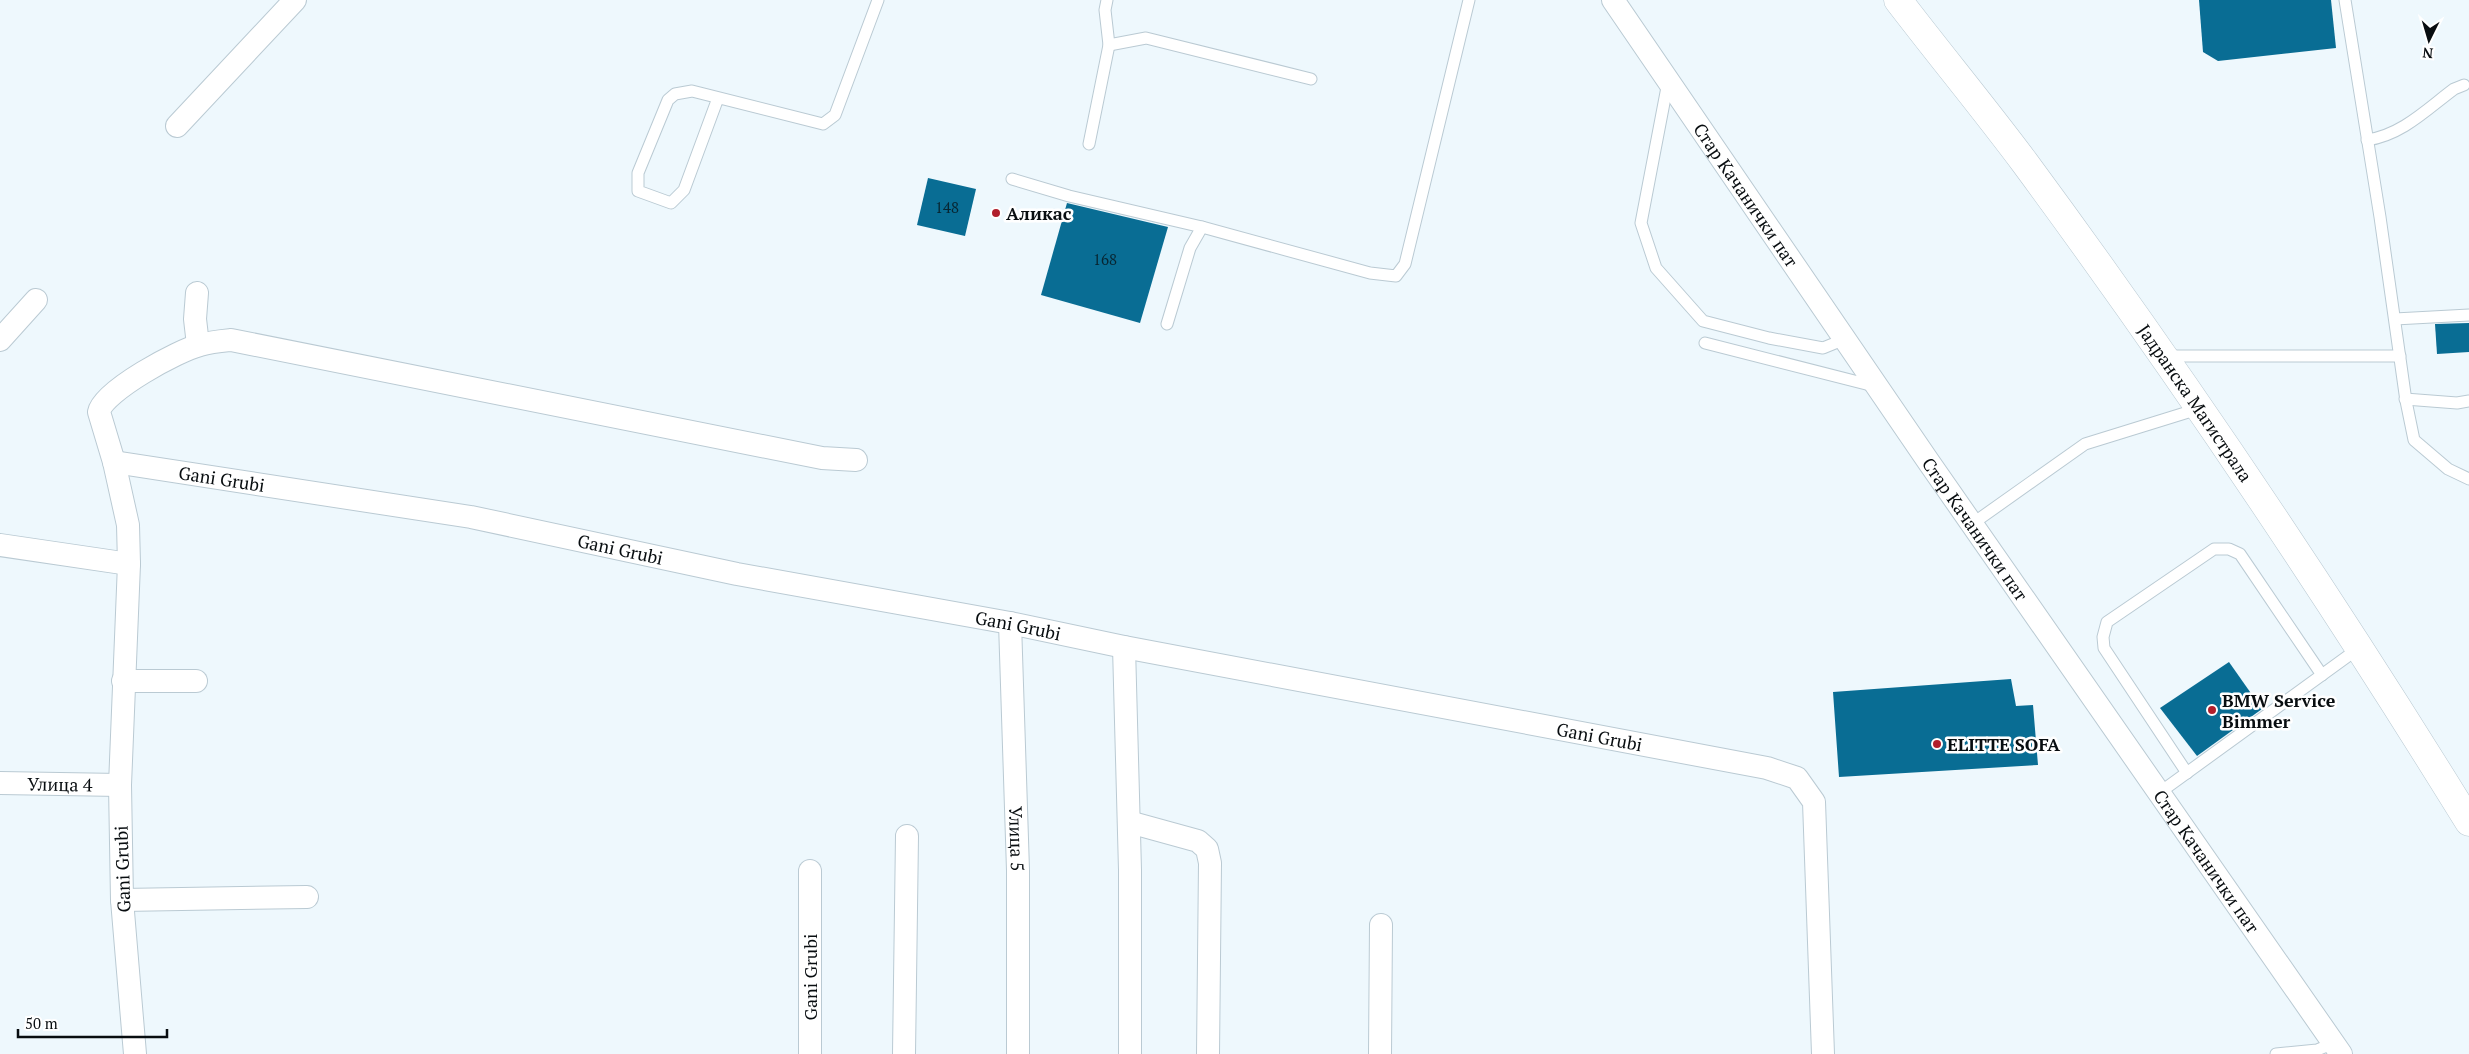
<svg xmlns="http://www.w3.org/2000/svg" width="2469" height="1054" viewBox="0 0 2469 1054" font-family="'PT Serif',serif">
<style>
.building{fill:#096d94}
.lines{fill:none;stroke-linecap:round;stroke-linejoin:round}
.lane-casing{stroke:#bacad3;stroke-width:13}
.street-casing{stroke:#bacad3;stroke-width:24}
.secondary-casing{stroke:#bacad3;stroke-width:29}
.lane{stroke:#fff;stroke-width:11}
.street{stroke:#fff;stroke-width:22}
.secondary{stroke:#fff;stroke-width:28}
.poi-dot{fill:#b11f2c;stroke:#fff;stroke-width:2}
.labels{text-anchor:middle;dominant-baseline:central;stroke-width:5;stroke-linejoin:round;paint-order:stroke}
.number-label{font-size:15px;fill:#082531}
.street-label{font-size:18px;fill:#080d10;stroke:#fff}
.poi-label{font-size:18px;font-weight:bold;fill:#080d10;stroke:#fff;text-anchor:start}
</style>
<rect width="100%" height="100%" fill="#eef8fd"/>
<g class="building">
<polygon points="2199,0 2331,0 2336,48 2218,61 2203,52"/>
<polygon points="928,178 976,189 965,236 917,225"/>
<polygon points="1067,203 1168,227 1140,323 1041,295"/>
<polygon points="2469,323 2469,352 2437,354 2435,324"/>
<polygon points="2229,662 2262,709 2197,756 2160,708"/>
<polygon points="2011,679 2016,706 2033,705 2038,765 1839,777 1833,692"/>
</g>
<g class="lines">
<g class="lane-casing">
<g id="lane">
<polyline points="2345,0 2380,217 2406,401 2414,440 2448,469 2469,479"/>
<polyline points="1109,45 1146,38 1311,79"/>
<polyline points="1668,82 1641,223 1656,268 1703,321 1769,338 1823,348 1845,339"/>
<polyline points="718,98 684,190 671,203 638,191 638,173 668,100 675,94 692,91 823,124 835,115 878,0"/>
<path d="M2367 140C2402 135 2427 109 2454 89L2464 85"/>
<polyline points="1089,144 1109,45 1105,10 1107,0"/>
<polyline points="1012,179 1069,196 1202,227"/>
<polyline points="2395,319 2469,315"/>
<polyline points="1167,324 1190,248 1202,227 1370,273 1396,276 1405,264 1469,0"/>
<polyline points="1705,343 1874,386"/>
<polyline points="2164,356 2400,356"/>
<polyline points="2405,399 2457,403 2469,401"/>
<polyline points="1972,524 2085,444 2198,409"/>
<polyline points="2187,773 2104,648 2103,637 2107,622 2214,549 2229,549 2240,554 2322,675"/>
<polyline points="2159,793 2359,648"/>
<polyline points="2276,1054 2317,1050 2334,1043"/>
</g>
</g>
<g class="street-casing">
<g id="street">
<path id="s1" d="M1613 0 1928 461 2341 1054"/>
<polyline points="177,126 295,0"/>
<polyline points="197,293 195,319 198,345"/>
<polyline points="0,340 36,300"/>
<path id="s2" d="M114 462 471 517 737 574 1010 623 1124 647 1767 768 1797 778 1814 802 1823 1054"/>
<polyline points="0,545 129,564"/>
<path id="s3" d="M1010 623 1018 870V1054"/>
<polyline points="1124,647 1130,870 1130,1054"/>
<polyline points="123,681 196,681"/>
<path id="s4" d="M0 783 120 785"/>
<polyline points="1129,822 1198,841 1207,849 1210,863 1208,1054"/>
<polyline points="122,900 307,897"/>
<path d="M135 1054 122 900 120 785 129 564 128 525 114 462 99 412C103 391 179 350 200 345 210 342 221 341 231 340L822 458 856 460"/>
<polyline points="810,1054 810,871"/>
<polyline points="904,1054 907,836"/>
<polyline points="1380,1054 1381,925"/>
</g>
</g>
<g class="secondary-casing">
<g id="secondary">
<path id="s5" d="M1898 0C1940 55 1984 108 2025 163 2182 376 2330 597 2469 822"/>
</g>
</g>
<use href="#lane" class="lane"/>
<use href="#street" class="street"/>
<use href="#secondary" class="secondary"/>
</g>
<g class="poi-dot">
<circle cx="996" cy="213" r="5"/>
<circle cx="2212" cy="710" r="5"/>
<circle cx="1937" cy="744" r="5"/>
</g>
<g class="labels">
<g class="number-label">
<text x="947" y="207">148</text>
<text x="1105" y="259">168</text>
</g>
<g class="street-label">
<text stroke="none"><textPath href="#s1" startOffset="236">Стар Качанички пат</textPath></text>
<text stroke="none"><textPath href="#s5" startOffset="501">Јадранска Магистрала</textPath></text>
<text stroke="none"><textPath href="#s2" startOffset="109">Gani Grubi</textPath></text>
<text stroke="none"><textPath href="#s1" startOffset="641">Стар Качанички пат</textPath></text>
<text stroke="none"><textPath href="#s2" startOffset="514">Gani Grubi</textPath></text>
<text stroke="none"><textPath href="#s2" startOffset="919">Gani Grubi</textPath></text>
<text stroke="none"><textPath href="#s2" startOffset="1511">Gani Grubi</textPath></text>
<text stroke="none"><textPath href="#s4" startOffset="60">Улица 4</textPath></text>
<text stroke="none"><textPath href="#s3" startOffset="216">Улица 5</textPath></text>
<text stroke="none"><textPath href="#s1" startOffset="1046">Стар Качанички пат</textPath></text>
<text transform="translate(122 869) rotate(-92)">Gani Grubi</text>
<text transform="translate(810 977) rotate(-90)">Gani Grubi</text>
</g>
<g class="poi-label">
<text x="1006" y="213">Аликас</text>
<text x="2222" y="700">BMW Service<tspan x="2222" dy="21">Bimmer</tspan></text>
<text x="1947" y="744">ELITTE SOFA</text>
</g>
</g>
<g transform="translate(2429 40) rotate(185)" stroke="#ffffff" stroke-width="4" paint-order="stroke">
<path d="M0-4L9 19L0 12L-9 19Z" fill="#080d10"/>
<text y="-8" font-size="14" font-weight="bold" text-anchor="middle" fill="#080d10">N</text>
</g>
<path d="M18 1029v8h149v-8" fill="none" stroke="#080d10" stroke-width="2.5"/>
<text x="25" y="1029" font-size="15" fill="#080d10" stroke="#ffffff" stroke-width="4" paint-order="stroke">50 m</text>
</svg>
